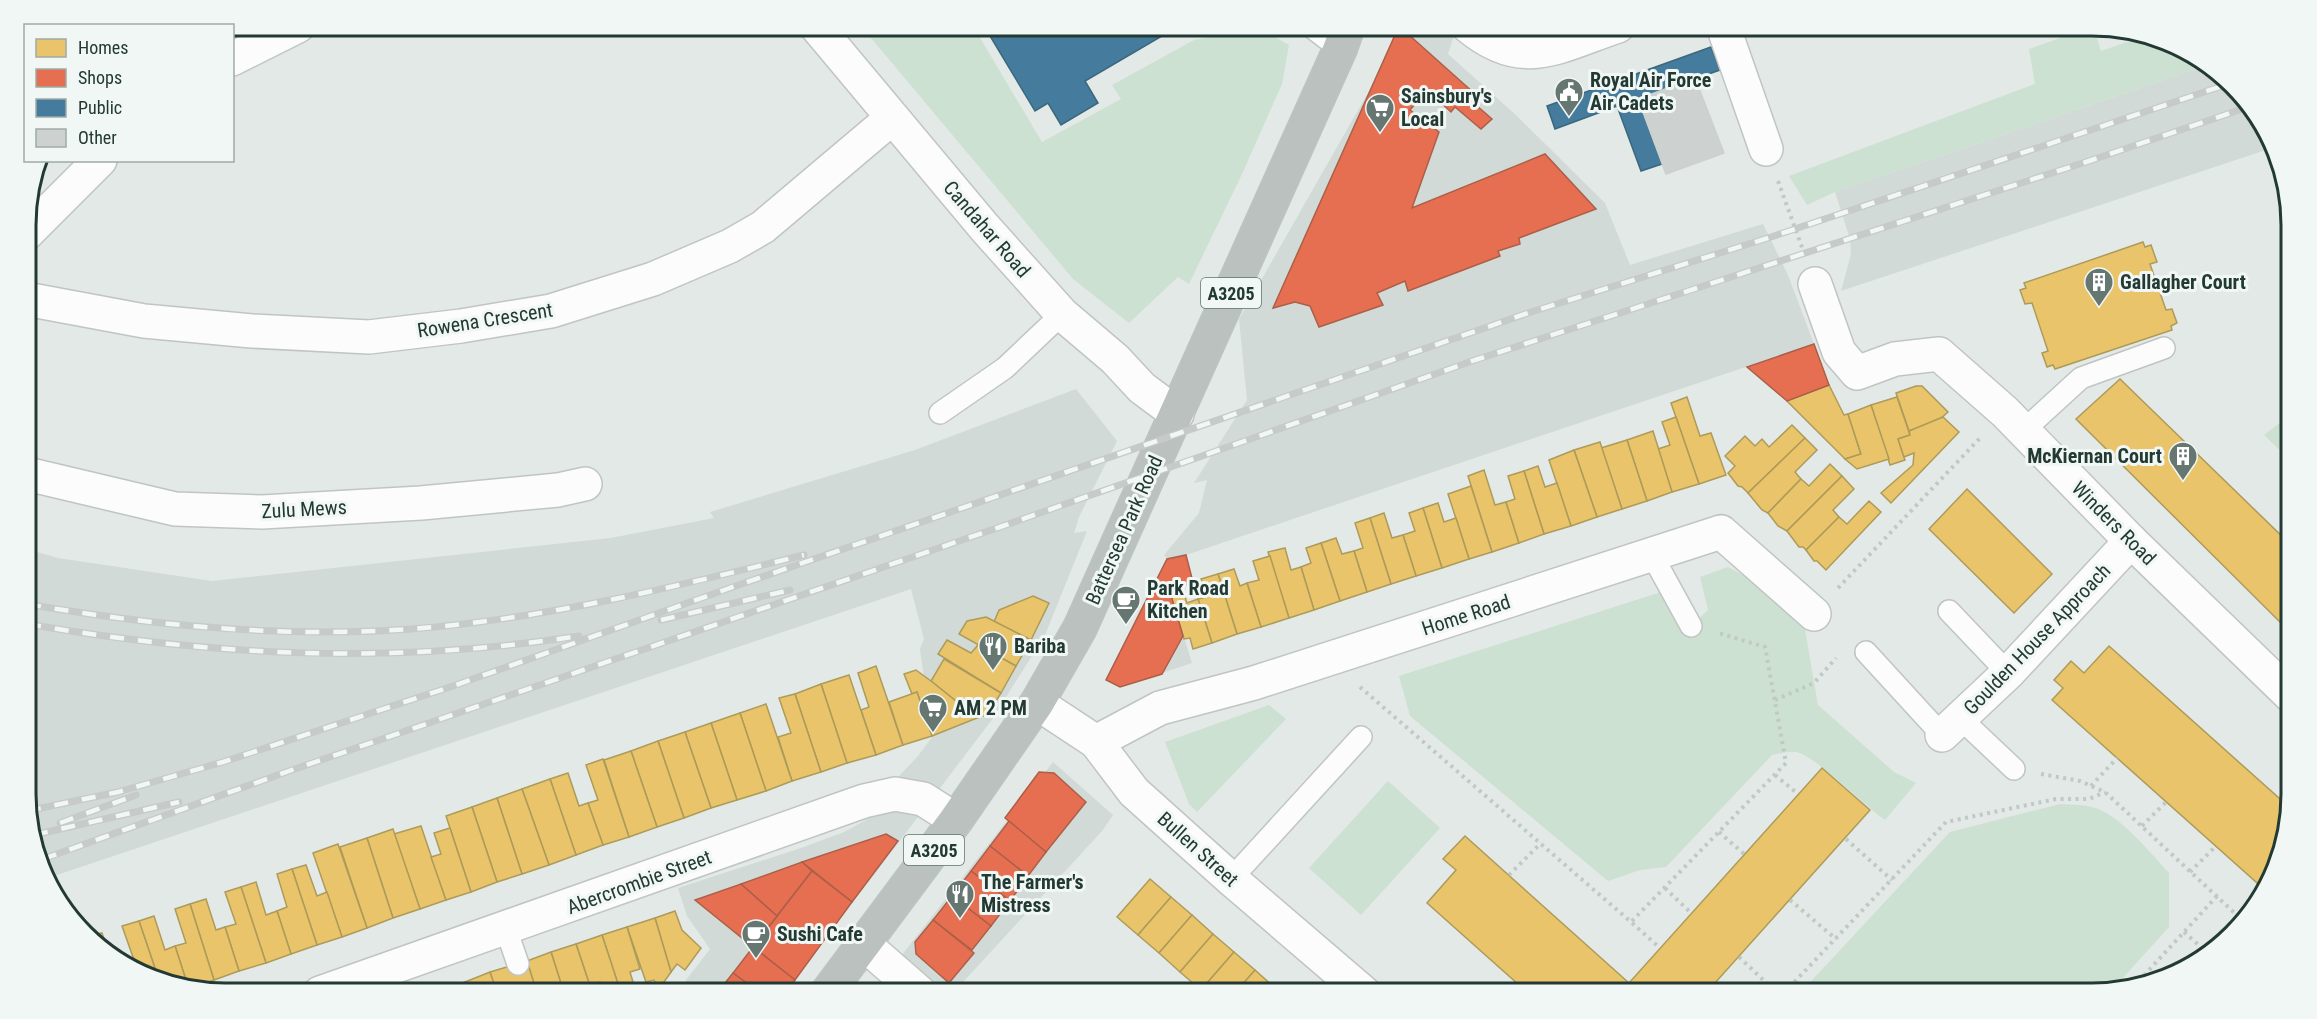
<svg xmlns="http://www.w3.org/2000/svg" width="2317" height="1019" viewBox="0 0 2317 1019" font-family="'Roboto Condensed',sans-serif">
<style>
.built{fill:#d1dad6}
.green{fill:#cce1d2}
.homes{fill:#e9c46a;stroke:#ad9b5a;stroke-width:1.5}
.shops{fill:#e76f51;stroke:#ac5f48;stroke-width:1.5}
.public{fill:#457b9d;stroke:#3a687d;stroke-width:1.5}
.building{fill:#cdd2d0;stroke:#ccd1cf;stroke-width:1.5}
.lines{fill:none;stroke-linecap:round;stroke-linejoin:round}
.lane-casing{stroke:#c0c5c3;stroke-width:24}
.street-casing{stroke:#c0c5c3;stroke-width:36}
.highway-casing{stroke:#bcc4c2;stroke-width:36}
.path{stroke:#c0c9c4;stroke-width:4;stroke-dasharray:3 4.5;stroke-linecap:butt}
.lane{stroke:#fbfcfb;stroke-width:21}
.street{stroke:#fbfcfb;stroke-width:33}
.highway{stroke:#bac1bf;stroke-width:33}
.rail-casing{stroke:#c6cac9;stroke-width:7}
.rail{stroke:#f1f7f4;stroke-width:4.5;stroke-dasharray:14;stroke-linecap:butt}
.labels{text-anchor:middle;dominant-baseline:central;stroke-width:6;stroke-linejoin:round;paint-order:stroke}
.shield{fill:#f1f7f4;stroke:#60736d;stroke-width:1.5}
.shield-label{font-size:18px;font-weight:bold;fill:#223a33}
.poi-label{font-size:20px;font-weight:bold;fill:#223a33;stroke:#f1f7f4;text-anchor:start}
.street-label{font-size:20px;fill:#223a33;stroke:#f1f7f4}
.rim{fill:none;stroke:#223a33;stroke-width:3}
</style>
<rect width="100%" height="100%" fill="#e3e9e6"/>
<g class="built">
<polygon points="1406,26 1457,26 1448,54 1517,116 1605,203 1630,265 1763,224 1788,275 1814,344 1186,555 1193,582 1170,592 1192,663 1120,687 1106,680 1167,559 1164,555 1199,513 1207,480 1194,483 1247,400 1239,319"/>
<polygon points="2202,67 2250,103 2269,149 1841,291 1851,254 1850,239 1835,192"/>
<polygon points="1076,389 1117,441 1079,517 1074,533 1087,531 1045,635 991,721 784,993 676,993 710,949 687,916 678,888 801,848 844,832 890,807 900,775 918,756 932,737 920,649 924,639 911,589 51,877 27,820 27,792 34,790 32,688 27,686 27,549 58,558 212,581 611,538 714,518 710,512 915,450"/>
<polygon points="1053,762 1113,815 1102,831 953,993 872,993"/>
</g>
<g class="green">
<polygon points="861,26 973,26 1042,142 1121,99 1112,85 1194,40 1259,28 1289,45 1282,84 1243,172 1189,284 1178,277 1129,323 1073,279"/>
<polygon points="2093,26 2101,51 2144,36 2168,41 2202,67 1835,192 1807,205 1789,176 2035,84 2029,49"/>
<polygon points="2290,415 2291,461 2264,435"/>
<path d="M1728 567 1760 584 1803 618 1818 705 1894 772 1916 783 1885 820C1866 807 1813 754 1796 752 1789 751 1779 754 1772 755L1666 867 1640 870 1608 881 1410 716 1399 676 1664 591 1691 626 1708 610 1700 577Z"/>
<polygon points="27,686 32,687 34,791 27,792"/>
<polygon points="1269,705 1286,719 1197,812 1189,804 1165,742"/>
<polygon points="1388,781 1440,828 1361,915 1309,868"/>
<path d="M2060 804C2073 805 2087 804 2098 809 2126 821 2149 852 2169 873V927L2111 991 2104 993H1800L1950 832Z"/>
</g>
<g class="homes">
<polygon points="2143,242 2145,247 2151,245 2157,262 2150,264 2166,310 2172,309 2177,323 2171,326 2172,330 2055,369 2053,365 2047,367 2042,353 2048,351 2032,303 2025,304 2020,290 2026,288 2024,283"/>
<polygon points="2120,379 2291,545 2291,633 2076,419"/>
<polygon points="1829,385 1844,415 1848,414 1861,454 1845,459 1787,401"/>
<polygon points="1916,386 1922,386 1948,412 1939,420 1909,431 1896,393"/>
<polygon points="1687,397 1700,436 1711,433 1726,475 1699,484 1671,403"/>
<polygon points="1897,397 1910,435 1898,439 1905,460 1890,465 1871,405"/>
<polygon points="1871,405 1889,459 1857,469 1845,459 1861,454 1848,414"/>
<polygon points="1676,417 1699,484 1672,492 1658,449 1670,445 1662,422"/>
<polygon points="1943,417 1959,432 1891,503 1881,493 1913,465 1914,453 1904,457 1898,439 1910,435 1909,431"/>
<polygon points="1792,425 1805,438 1748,493 1742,487 1738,486 1728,473 1735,466 1725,456 1745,436 1755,446 1762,439 1769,447"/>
<polygon points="1653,431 1672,492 1647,501 1627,440"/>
<polygon points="1805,438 1817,450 1795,472 1801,479 1768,513 1762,510 1748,493"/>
<polygon points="1627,440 1647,501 1622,509 1601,448"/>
<polygon points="1600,442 1622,509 1597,517 1574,450"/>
<polygon points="1574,450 1597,517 1571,526 1549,460"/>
<polygon points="1830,464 1842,476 1787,531 1778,526 1768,513 1801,479 1809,486"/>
<polygon points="1538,466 1545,487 1557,483 1571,526 1544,534 1524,471"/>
<polygon points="1484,470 1495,505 1506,502 1519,543 1492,552 1468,476"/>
<polygon points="1524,471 1544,534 1519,543 1506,502 1515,499 1508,476"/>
<polygon points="1842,476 1854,489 1833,510 1839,517 1806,550 1803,547 1799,547 1787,531"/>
<polygon points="1471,486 1492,552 1469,559 1448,494"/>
<polygon points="1967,489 2052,574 2014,613 1929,529"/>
<polygon points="1869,501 1881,512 1826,570 1817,561 1814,561 1806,550 1839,517 1847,524"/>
<polygon points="1438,503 1444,522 1456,518 1469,559 1442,568 1423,508"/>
<polygon points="1423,508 1442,568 1416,576 1403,535 1415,531 1409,513"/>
<polygon points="1384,513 1392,538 1403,535 1416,576 1391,584 1370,518"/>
<polygon points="1370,518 1391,584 1367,592 1354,551 1363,548 1355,523"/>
<polygon points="1336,538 1342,554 1354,551 1367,592 1340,601 1321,543"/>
<polygon points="1321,543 1340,601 1314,610 1301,567 1311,563 1306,548"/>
<polygon points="1285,548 1291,570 1301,567 1314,610 1289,618 1268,552"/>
<polygon points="1270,556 1289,618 1261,627 1247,583 1259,580 1253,561"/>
<polygon points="1234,569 1240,586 1247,583 1261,627 1237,634 1218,574"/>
<polygon points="1218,574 1237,634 1212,643 1198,599 1207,597 1201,579"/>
<polygon points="1182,587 1187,603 1198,599 1212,643 1193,649 1190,638 1184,639 1170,592"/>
<polygon points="1033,596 1049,603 1031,640 994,622 999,610"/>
<polygon points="986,617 1031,640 1016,666 959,634 967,621"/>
<polygon points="947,640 971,653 978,645 1016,666 1001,693 938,654"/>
<polygon points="2109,646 2289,807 2276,870 2265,890 2052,700 2063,688 2054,680 2071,661 2084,673"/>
<polygon points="944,659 1001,693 987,715 977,718 931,681"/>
<polygon points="876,666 903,745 876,755 861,710 869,707 858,673"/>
<polygon points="916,670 931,681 977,718 932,736 917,692 912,694 904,674"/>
<polygon points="849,675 876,755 847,763 821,684"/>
<polygon points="821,684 847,763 821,772 795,694"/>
<polygon points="917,692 932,736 903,745 889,702"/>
<polygon points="795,694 821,772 792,781 778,737 791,733 779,698"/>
<polygon points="766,704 792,781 766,791 740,713"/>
<polygon points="740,713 766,791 737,800 711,723"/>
<polygon points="711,723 737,800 711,808 685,732"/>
<polygon points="685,732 711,808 684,818 658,741"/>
<polygon points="658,741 684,818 657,827 631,751"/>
<polygon points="631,751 657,827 629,837 604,760"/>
<polygon points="603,759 629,837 603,845 588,803 598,800 586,765"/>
<polygon points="1822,768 1870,810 1706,993 1528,993 1427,903 1456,870 1443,859 1465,836 1629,983"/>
<polygon points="568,773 579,806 588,803 603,845 576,855 550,779"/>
<polygon points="550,779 576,855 549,865 522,789"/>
<polygon points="522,789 549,865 522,874 497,798"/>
<polygon points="497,798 522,874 497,882 472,807"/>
<polygon points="472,807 497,882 471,892 446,816"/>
<polygon points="421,826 446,900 420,909 394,834"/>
<polygon points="450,828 471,892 446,900 431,857 441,854 434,833"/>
<polygon points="393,829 420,909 393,918 367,838"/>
<polygon points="367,838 393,918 367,928 340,847"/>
<polygon points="338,844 367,928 342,937 313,853"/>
<polygon points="306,865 317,896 327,892 342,937 317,945 292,869"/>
<polygon points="292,869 317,945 291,954 277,911 287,907 277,874"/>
<polygon points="1150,879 1171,897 1138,935 1117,917"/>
<polygon points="256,882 266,915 277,911 291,954 266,963 241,887"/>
<polygon points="241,887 266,963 239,971 225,927 236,924 225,892"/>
<polygon points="1171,897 1192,915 1159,953 1138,935"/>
<polygon points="206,899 216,930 225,927 239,971 214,980 190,904"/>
<polygon points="2259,899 2250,916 2217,946 2241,919"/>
<polygon points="190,904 214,980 192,987 188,986 175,946 186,943 175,909"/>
<polygon points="675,911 682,930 701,948 685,970 677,964 671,972 655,918"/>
<polygon points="1192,915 1213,934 1180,972 1159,953"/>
<polygon points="154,916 165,950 175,946 188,986 159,980 139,921"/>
<polygon points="655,918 671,972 664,982 657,986 654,980 646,982 627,927"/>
<polygon points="139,921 159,980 149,978 128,962 134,960 122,926"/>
<polygon points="627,927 640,969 630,972 636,992 621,993 602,935"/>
<polygon points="102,933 106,945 93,935"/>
<polygon points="1213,934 1234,952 1201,990 1180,972"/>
<polygon points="602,935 621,993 604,993 600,982 590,986 576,944"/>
<polygon points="576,944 590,986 580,989 582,993 564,993 551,952"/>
<polygon points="551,952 564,993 537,993 527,961"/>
<polygon points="1234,952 1255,970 1235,993 1205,993 1201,990"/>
<polygon points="527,961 537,993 497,993 490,972"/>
<polygon points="1255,970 1276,989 1272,993 1235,993"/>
<polygon points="490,972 497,993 469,993 465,982"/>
<polygon points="465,982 469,993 440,993 439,990"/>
</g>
<g class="shops">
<polygon points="1399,26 1474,93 1469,99 1492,119 1481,129 1455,107 1451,112 1427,90 1410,110 1439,132 1412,208 1545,154 1596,209 1519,238 1520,244 1498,251 1500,256 1408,291 1405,281 1377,293 1383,305 1319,327 1310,306 1295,302 1273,308"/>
<polygon points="1814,344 1829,385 1787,401 1747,367"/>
<polygon points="1186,555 1193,582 1170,592 1183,636 1162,674 1120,687 1106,680 1167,559"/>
<polygon points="1039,772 1054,773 1086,802 1046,852 1005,818"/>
<polygon points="1009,821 1046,852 1028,876 990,846"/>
<polygon points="886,834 898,841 852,902 802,862"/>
<polygon points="990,846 1028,876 1010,901 971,871"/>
<polygon points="802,862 812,871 777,916 741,884"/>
<polygon points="812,871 852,902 795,980 753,947"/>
<polygon points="971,871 1010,901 991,926 952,896"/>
<polygon points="741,884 777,916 753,947 695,900"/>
<polygon points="952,896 991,926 972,950 933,920"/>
<polygon points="933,920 974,953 949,983 916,954 915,942"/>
<polygon points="753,947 795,980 784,993 760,993 733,973"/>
<polygon points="733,973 760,993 717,993"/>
</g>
<g class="public">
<polygon points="984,26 1179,26 1085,81 1098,103 1061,125 1048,103 1035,111"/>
<polygon points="1711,47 1720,70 1638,99 1662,164 1641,171 1617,106 1555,129 1547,106"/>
</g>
<polygon class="building" points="1695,78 1724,153 1666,174 1638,99"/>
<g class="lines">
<g class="lane-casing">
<g id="lane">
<polyline points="1310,26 1340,49"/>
<polyline points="940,413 1005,368 1062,314"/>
<polyline points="2023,431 2081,378 2164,348"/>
<polyline points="1652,555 1691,626"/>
<polyline points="1949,611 2008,673"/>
<polyline points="1866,652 1942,735"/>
<polyline points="1960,718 2014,769"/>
<polyline points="1231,879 1361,737"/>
<polyline points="506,929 518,964"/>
</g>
</g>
<g class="street-casing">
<g id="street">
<polyline points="816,26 985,228 1062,314 1115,359 1142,388 1177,414"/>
<path d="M1468 26C1523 72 1558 46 1618 26"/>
<polyline points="1723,26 1766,149"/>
<polyline points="232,59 298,26"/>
<polyline points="26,234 100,160"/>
<polyline points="1815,284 1839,352 1857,373 1895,359 1939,354 2005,412 2131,541 2291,696"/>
<polyline points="26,299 144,321 252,331 369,337 461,326 551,311 653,279 730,246 763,227 892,118"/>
<polyline points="27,474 175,509 262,512 421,503 558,490 585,484"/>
<polyline points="1037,703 1096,742 1134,792 1231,879 1364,993"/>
<polyline points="1942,735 2008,673 2131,541"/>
<polyline points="1096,742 1160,708 1254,683 1721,532 1814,614"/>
<polyline points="864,944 920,993"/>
<polyline points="320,993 864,801 895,794 923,799 956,820"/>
</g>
</g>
<g class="highway-casing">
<polyline id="highway" points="827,993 956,820 1037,703 1080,628 1340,49 1348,26"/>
</g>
<g class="path">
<polyline points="1778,181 1803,250"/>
<polyline points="1838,588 1981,437"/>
<polyline points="1360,687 1631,922 1786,763 1765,647 1718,633"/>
<polyline points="1775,700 1814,683 1836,658"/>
<polyline points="2041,774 2080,781 2105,792 2241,919"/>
<polyline points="1775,775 1798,794"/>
<polyline points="2091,786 2117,758"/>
<polyline points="2142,826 2166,802"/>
<polyline points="1719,832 1744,854"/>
<polyline points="1846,839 1892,880"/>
<polyline points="2190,872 2216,846"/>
<polyline points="1509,875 1541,843"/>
<polyline points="1665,888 1691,913"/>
<polyline points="1790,900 1836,939"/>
<polyline points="1632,923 1660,948"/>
<polyline points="2184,932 2209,954"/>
<polyline points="1739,957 1777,993"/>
<polyline points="2139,981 2217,896"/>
<polyline points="1784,993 1946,822 2056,799 2089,799 2105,792"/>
</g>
<use href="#lane" class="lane"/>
<use href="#street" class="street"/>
<use href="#highway" class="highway"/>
<g class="rail-casing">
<g id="rail">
<path d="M27 604C154 626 283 638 411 629 544 619 674 587 804 555"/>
<polyline points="661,620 790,590"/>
<path d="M27 624C215 656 389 665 579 636"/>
<polyline points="27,811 118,792 223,762 453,686 727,589 1531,312 1771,237 2225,85"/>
<polyline points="60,823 136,795"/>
<polyline points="34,835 179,802"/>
<polyline points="43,859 289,771 1000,527 1475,360 2089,161 2251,106"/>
</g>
</g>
<use href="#rail" class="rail"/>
</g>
<defs>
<g id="civic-pin" transform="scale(1.5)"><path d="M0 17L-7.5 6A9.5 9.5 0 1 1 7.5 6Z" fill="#667772" stroke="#f1f7f4"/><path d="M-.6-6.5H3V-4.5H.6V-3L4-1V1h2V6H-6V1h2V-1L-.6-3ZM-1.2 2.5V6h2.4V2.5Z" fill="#fff"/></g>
<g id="supermarket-pin" transform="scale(1.5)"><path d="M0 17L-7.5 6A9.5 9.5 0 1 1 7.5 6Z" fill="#667772" stroke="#f1f7f4"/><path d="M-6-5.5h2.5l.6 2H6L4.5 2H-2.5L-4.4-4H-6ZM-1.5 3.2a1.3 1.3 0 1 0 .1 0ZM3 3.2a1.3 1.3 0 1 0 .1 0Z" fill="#fff"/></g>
<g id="building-pin" transform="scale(1.5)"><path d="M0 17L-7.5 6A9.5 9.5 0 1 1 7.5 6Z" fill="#667772" stroke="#f1f7f4"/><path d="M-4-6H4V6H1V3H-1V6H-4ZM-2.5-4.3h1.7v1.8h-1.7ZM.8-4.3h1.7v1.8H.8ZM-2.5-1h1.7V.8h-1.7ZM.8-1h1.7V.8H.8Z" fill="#fff"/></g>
<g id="cafe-pin" transform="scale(1.5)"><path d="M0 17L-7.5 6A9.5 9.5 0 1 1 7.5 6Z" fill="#667772" stroke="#f1f7f4"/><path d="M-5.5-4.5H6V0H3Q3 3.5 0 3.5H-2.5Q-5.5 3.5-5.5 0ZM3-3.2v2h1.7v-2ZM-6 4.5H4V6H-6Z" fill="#fff"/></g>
<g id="restaurant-pin" transform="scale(1.5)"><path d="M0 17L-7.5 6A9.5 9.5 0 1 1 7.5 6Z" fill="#667772" stroke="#f1f7f4"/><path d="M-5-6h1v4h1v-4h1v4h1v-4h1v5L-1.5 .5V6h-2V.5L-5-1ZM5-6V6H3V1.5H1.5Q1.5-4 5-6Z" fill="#fff"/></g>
</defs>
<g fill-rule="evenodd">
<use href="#civic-pin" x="1569" y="92"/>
<use href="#supermarket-pin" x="1380" y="108"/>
<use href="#building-pin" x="2099" y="282"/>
<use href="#building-pin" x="2183" y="456"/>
<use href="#cafe-pin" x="1126" y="600"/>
<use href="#restaurant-pin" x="993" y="646"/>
<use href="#supermarket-pin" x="933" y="708"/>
<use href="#restaurant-pin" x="960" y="894"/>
<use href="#cafe-pin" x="756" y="934"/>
</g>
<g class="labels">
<g class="shield">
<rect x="1201" y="278" width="60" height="30" rx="4.5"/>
<rect x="904" y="835" width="60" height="30" rx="4.5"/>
</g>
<g class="shield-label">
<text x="1231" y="293">A3205</text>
<text x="934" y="850">A3205</text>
</g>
<g class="poi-label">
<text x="1590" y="80">Royal Air Force<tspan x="1590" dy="23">Air Cadets</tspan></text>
<text x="1401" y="96">Sainsbury's<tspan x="1401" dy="23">Local</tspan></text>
<text x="2120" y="282">Gallagher Court</text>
<text x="2162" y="456" text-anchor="end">McKiernan Court</text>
<text x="1147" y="588">Park Road<tspan x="1147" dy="23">Kitchen</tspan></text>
<text x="1014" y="646">Bariba</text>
<text x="954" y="708">AM 2 PM</text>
<text x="981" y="882">The Farmer's<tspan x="981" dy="23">Mistress</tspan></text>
<text x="777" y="934">Sushi Cafe</text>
</g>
<g class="street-label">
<text transform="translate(987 229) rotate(49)">Candahar Road</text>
<text transform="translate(485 320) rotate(-9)">Rowena Crescent</text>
<text transform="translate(304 509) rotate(-3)">Zulu Mews</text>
<text transform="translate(2114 523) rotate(45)">Winders Road</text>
<text transform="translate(1124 530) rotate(-66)">Battersea Park Road</text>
<text transform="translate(1466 615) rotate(-18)">Home Road</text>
<text transform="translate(2037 639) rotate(-46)">Goulden House Approach</text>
<text transform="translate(1198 849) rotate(42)">Bullen Street</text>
<text transform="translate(639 882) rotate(-20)">Abercrombie Street</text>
</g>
</g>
<path d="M0 0H2317V1019H0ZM225 36H2092A189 189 0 0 1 2281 225V794A189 189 0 0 1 2092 983H225A189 189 0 0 1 36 794V225A189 189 0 0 1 225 36Z" fill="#f1f7f4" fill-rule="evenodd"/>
<path class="rim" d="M225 36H2092A189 189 0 0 1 2281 225V794A189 189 0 0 1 2092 983H225A189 189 0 0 1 36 794V225A189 189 0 0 1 225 36Z"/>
<rect x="24" y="24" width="210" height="138" fill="#f1f7f4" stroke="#9eaba7" stroke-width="1.5"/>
<rect x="36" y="39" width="30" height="18" fill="#e9c46a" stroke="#9eaba7" stroke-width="1.5"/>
<text x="78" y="54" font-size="18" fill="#223a33">Homes</text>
<rect x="36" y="69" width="30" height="18" fill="#e76f51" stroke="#9eaba7" stroke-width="1.5"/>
<text x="78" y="84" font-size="18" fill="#223a33">Shops</text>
<rect x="36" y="99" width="30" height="18" fill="#457b9d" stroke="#9eaba7" stroke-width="1.5"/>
<text x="78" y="114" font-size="18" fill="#223a33">Public</text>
<rect x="36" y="129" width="30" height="18" fill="#cdd2d0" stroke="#9eaba7" stroke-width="1.5"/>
<text x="78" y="144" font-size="18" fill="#223a33">Other</text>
</svg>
